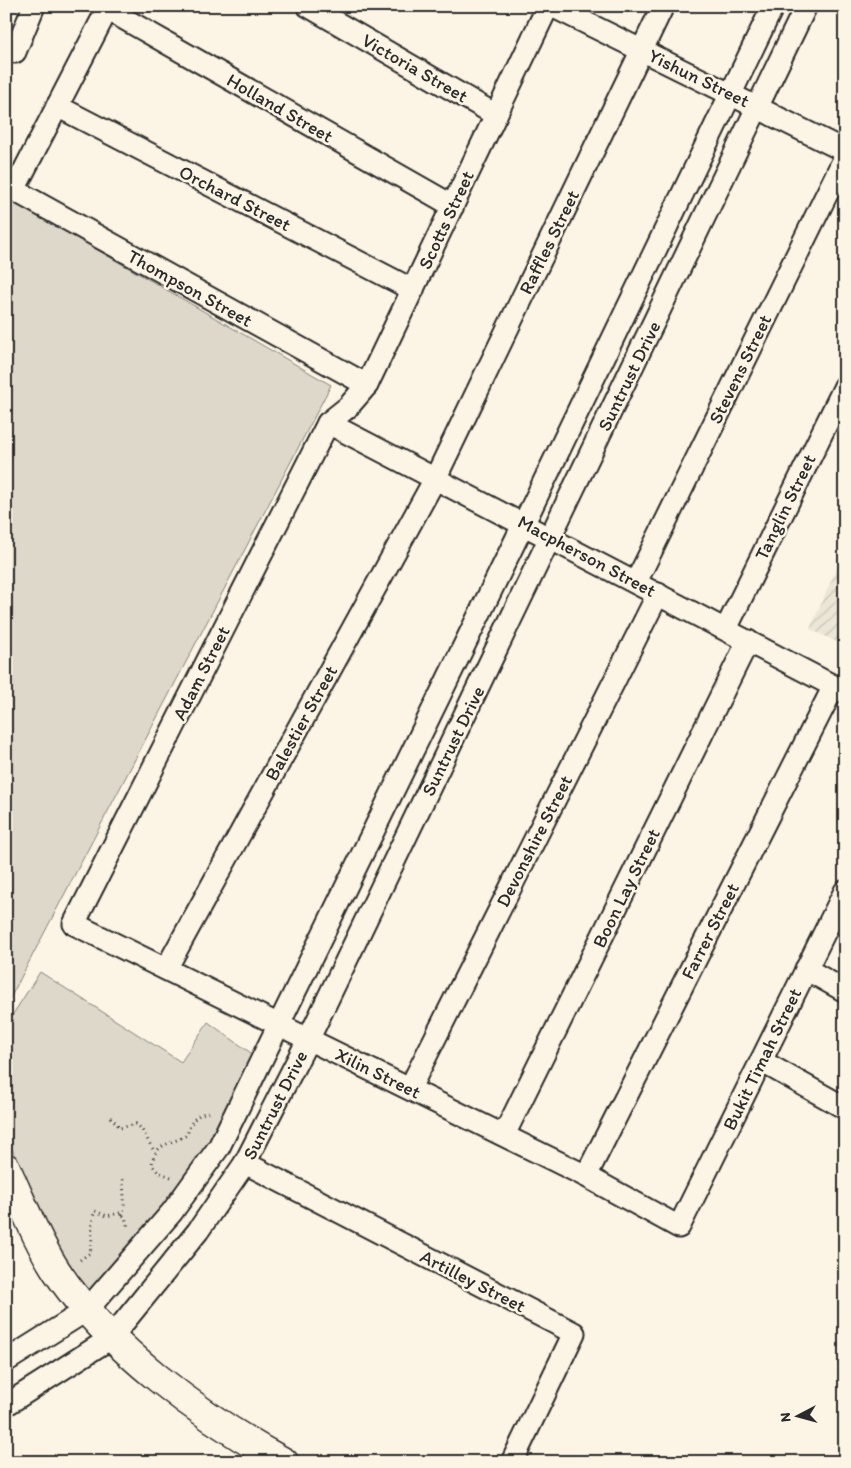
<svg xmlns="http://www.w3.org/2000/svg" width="851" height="1468" viewBox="0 0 851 1468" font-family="Itim,sans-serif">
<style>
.industrial{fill:url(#industrial-furrows)}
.green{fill:#ded8ca;stroke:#84827a}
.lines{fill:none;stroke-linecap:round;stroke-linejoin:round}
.minor-casing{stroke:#2b2b2b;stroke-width:25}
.secondary-casing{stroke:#2b2b2b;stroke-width:31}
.path{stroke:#2b2b2b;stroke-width:3;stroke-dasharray:1 4;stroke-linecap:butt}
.minor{stroke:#fcf5e5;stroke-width:21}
.secondary{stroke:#fcf5e5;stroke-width:28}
.labels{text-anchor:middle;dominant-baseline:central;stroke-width:5;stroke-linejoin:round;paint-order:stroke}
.street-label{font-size:19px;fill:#2b2b2b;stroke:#fcf5e5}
</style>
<defs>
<pattern id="industrial-furrows" width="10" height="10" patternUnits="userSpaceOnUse" patternTransform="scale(1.25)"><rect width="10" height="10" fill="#ece6d7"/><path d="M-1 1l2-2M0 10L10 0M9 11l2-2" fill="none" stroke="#cbc5b9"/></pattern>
</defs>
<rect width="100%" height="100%" fill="#fcf5e5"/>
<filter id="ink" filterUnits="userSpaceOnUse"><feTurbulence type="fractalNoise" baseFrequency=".02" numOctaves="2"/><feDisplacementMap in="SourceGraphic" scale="10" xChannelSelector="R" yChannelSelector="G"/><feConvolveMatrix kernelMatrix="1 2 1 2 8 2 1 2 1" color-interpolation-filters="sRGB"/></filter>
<g filter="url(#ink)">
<polygon class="industrial" points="845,549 845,646 810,629"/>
<g class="green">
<polygon points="6,197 331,385 6,1006"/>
<polygon points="40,972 181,1062 208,1022 258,1058 211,1146 129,1250 90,1290 67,1263 46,1228 6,1135 6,1025"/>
</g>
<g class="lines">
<g class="minor-casing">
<g id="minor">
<polyline points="109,6 14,190 367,385"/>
<polyline points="308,6 496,115"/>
<polyline points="548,6 367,385 348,407 328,423 74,924 586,1176 679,1227 845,891"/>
<polyline points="552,6 845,151"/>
<polyline points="107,9 453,206"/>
<polyline points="6,47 15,52 34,6"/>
<polyline points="57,106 413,290"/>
<polyline points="328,423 845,692"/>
<polyline points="636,582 845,157"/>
<polyline points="726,629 845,386"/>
<polyline points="166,969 436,477 663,6"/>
<polyline points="806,969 845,991"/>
<polyline points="761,1061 845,1108"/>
<polyline points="410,1088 658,594"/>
<polyline points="504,1135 748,641"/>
<polyline points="245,1163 574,1333 512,1462"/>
<polyline points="586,1176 834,686"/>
<polyline points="6,1361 87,1310 172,1212 219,1147 524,523 773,6"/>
<polyline points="6,1405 111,1338 198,1231 245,1163 309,1038 806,6"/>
</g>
</g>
<g class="secondary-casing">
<path id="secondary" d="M6 1168C22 1202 36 1239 56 1270 106 1347 204 1419 284 1462"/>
</g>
<g class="path">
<path d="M111 1117 120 1128 136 1124C144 1129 148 1143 155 1152"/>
<path d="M171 1177 158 1172 152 1165C154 1143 170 1145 187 1135 191 1121 196 1113 212 1112"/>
<path d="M122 1215C126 1208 123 1188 123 1179"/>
<path d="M80 1260 90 1253C94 1239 89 1225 95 1211L107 1216 120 1213 125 1217 127 1225 126 1227"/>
</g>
<use href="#minor" class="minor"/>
<use href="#secondary" class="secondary"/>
</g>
</g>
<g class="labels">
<g class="street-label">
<text transform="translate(415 68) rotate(30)">Victoria Street</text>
<text transform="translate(699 78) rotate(26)">Yishun Street</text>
<text transform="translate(280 108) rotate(30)">Holland Street</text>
<text transform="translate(235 198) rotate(27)">Orchard Street</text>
<text transform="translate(446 220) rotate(-65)">Scotts Street</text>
<text transform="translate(549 242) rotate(-64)">Raffles Street</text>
<text transform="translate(190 288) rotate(29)">Thompson Street</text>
<text transform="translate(740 369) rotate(-64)">Stevens Street</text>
<text transform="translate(629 376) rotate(-64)">Suntrust Drive</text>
<text transform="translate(785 507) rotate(-64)">Tanglin Street</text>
<text transform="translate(587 556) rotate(28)">Macpherson Street</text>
<text transform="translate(201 673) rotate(-63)">Adam Street</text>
<text transform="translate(301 723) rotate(-61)">Balestier Street</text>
<text transform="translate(453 741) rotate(-64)">Suntrust Drive</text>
<text transform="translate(534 841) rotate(-63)">Devonshire Street</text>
<text transform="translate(626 888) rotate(-64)">Boon Lay Street</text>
<text transform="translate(710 931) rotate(-63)">Farrer Street</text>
<text transform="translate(762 1059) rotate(-64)">Bukit Timah Street</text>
<text transform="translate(378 1073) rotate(26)">Xilin Street</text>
<text transform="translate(275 1105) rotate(-63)">Suntrust Drive</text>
<text transform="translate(473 1281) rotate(27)">Artilley Street</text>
</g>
</g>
<rect width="851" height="1468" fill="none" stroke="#fcf5e5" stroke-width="25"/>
<rect x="12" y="12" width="826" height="1443" fill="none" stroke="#2b2b2b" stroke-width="2" filter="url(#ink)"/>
<g transform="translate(798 1416) rotate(264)" stroke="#fcf5e5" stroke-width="4" paint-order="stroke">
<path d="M0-4L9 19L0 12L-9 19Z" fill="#2b2b2b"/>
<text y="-8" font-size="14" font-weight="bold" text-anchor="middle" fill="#2b2b2b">N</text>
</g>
</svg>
